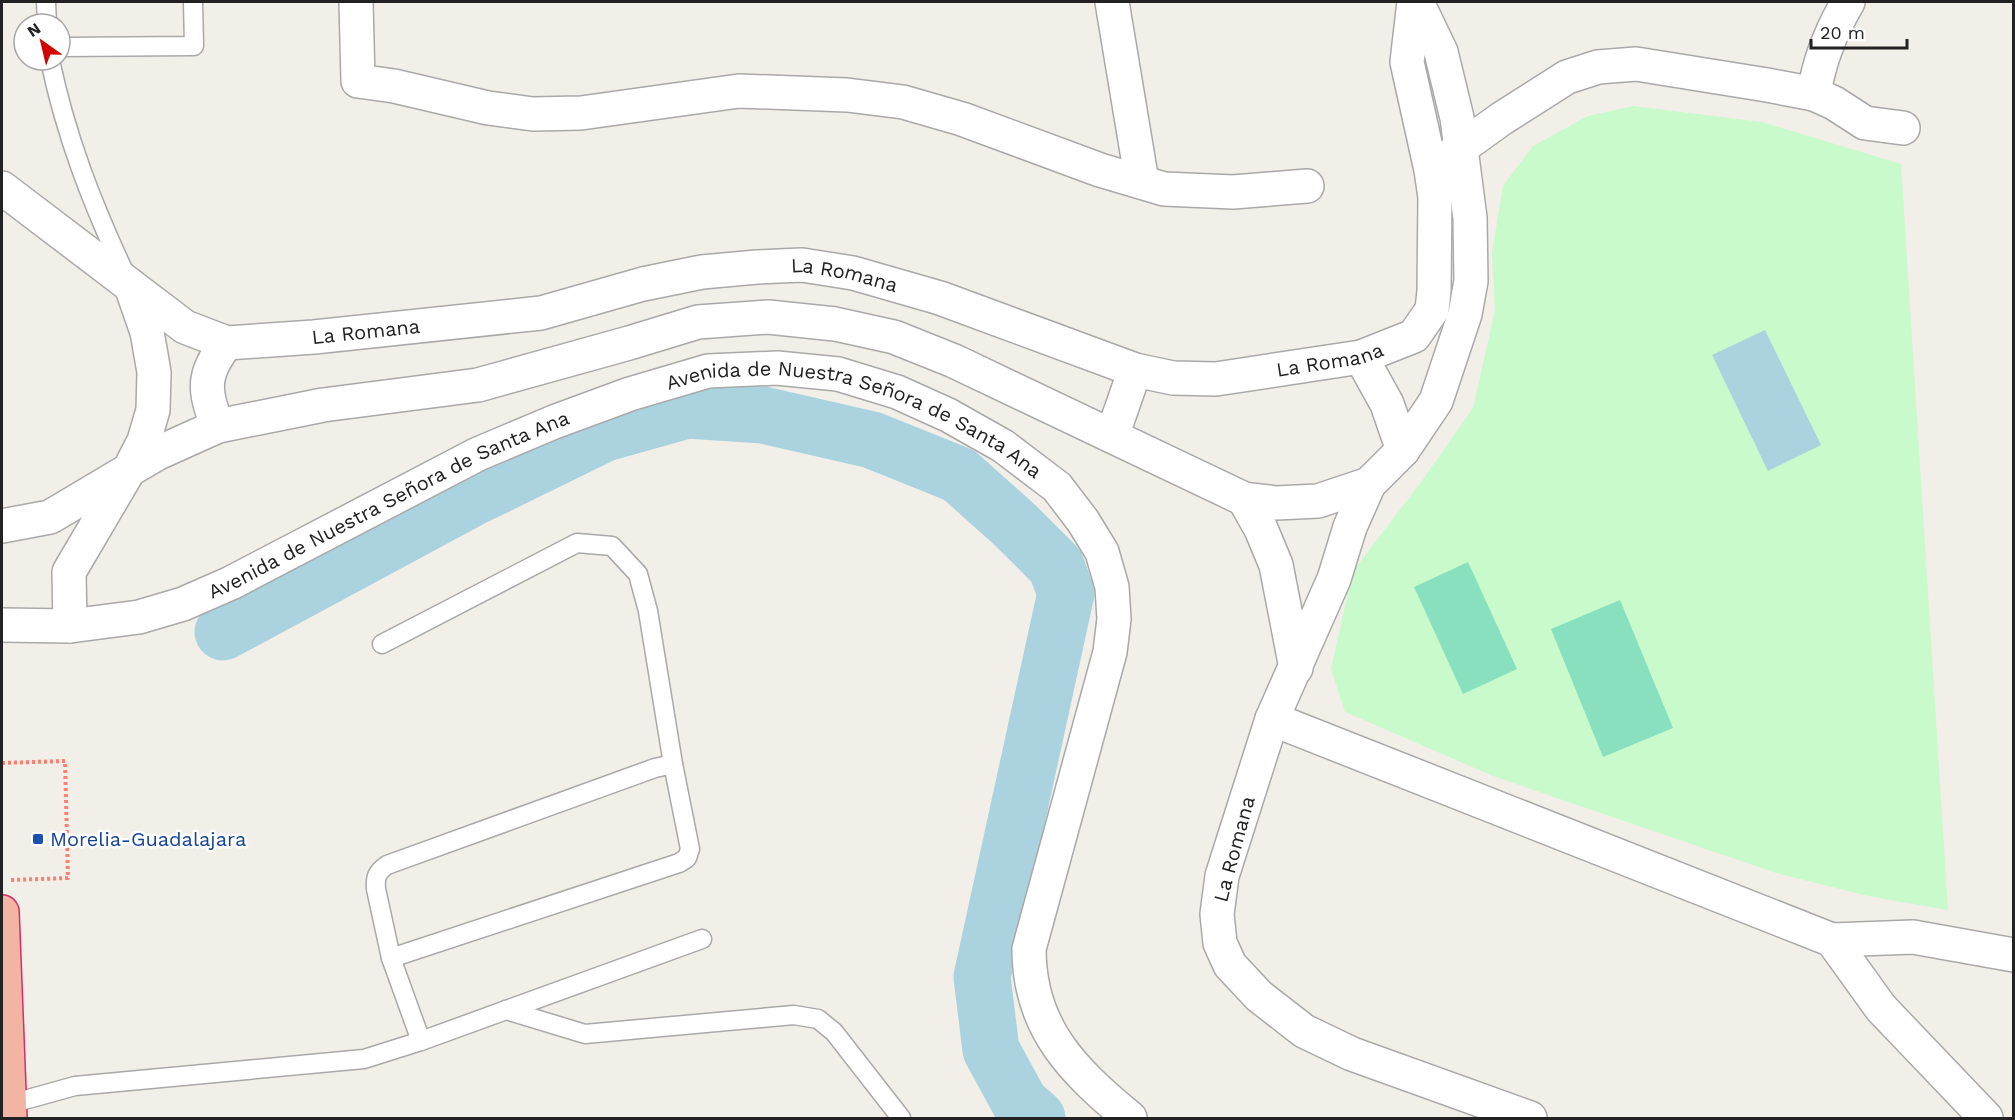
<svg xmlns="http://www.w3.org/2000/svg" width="2015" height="1120" viewBox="0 0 2015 1120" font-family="'Work Sans',sans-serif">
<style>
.park{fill:#c8facc}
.pitch{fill:#88e0be}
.water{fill:#aad3df}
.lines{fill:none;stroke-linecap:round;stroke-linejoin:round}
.river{stroke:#aad3df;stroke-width:57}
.service-casing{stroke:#a9a9a9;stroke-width:21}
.minor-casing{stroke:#a9a9a9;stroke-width:36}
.tertiary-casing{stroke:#a9a9a9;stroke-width:36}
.trunk-casing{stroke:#dc2a67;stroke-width:36}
.path{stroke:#fa8072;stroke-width:4;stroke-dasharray:3 3;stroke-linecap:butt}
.service{stroke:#fff;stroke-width:18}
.minor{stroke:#fff;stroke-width:33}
.tertiary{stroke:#fff;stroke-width:33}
.trunk{stroke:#f2b4a3;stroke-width:33}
.transit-dot{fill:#1a4fb4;stroke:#fff;stroke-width:2}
.labels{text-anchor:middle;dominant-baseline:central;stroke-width:5;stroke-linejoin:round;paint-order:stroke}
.street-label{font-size:20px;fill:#222;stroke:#fff}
.transit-label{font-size:20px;fill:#164399;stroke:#fff;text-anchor:start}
</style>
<rect width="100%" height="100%" fill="#f2efe9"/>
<polygon class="park" points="1633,106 1762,122 1901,164 1948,910 1868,896 1776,873 1493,776 1345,712 1331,669 1353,571 1419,485 1473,408 1495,310 1492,253 1503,186 1533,146 1588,116"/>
<g class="pitch">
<polygon points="1468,562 1517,669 1463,694 1414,587"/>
<polygon points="1620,600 1673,728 1603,757 1551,629"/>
</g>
<polygon class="water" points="1765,330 1821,445 1768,471 1712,355"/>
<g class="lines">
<polyline class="river" points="223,632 472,498 605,433 687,410 763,415 872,440 959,475 1015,525 1056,566 1066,593 982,977 991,1050 1020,1103 1037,1118"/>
<g class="service-casing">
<g id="service">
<polyline points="46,2 47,24"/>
<polyline points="60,47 194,46 193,2"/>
<path d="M50 60C66 137 92 203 125 274"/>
<polyline points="382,644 577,543 612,546 638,574 648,611 673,764 690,849 687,858 679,863 391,958"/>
<polyline points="506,1010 585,1034 794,1015 818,1019 834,1032 901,1118"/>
<path d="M421 1041 391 958 376 889C375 877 377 872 387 865L655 768 673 764"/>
<polyline points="10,1104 75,1086 364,1059 421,1041 702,939"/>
</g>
</g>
<g class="minor-casing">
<g id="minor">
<polyline points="356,2 358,81 394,86 488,108 533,114 581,113 739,91 847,95 903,102 962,119 1100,170 1164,189 1233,192 1307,186"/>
<polyline points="1112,2 1142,182"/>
<polyline points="1417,2 1441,52 1457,118 1470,218 1471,281 1465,314 1436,401 1403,450 1369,484 1350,527 1334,579 1272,719 1222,876 1217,914 1220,943 1230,965 1259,996 1304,1031 1352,1054 1530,1118"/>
<path d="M1814 94C1819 60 1831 31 1848 2"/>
<polyline points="1447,158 1501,119 1567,77 1598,67 1636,64 1767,85 1814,94 1834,103 1865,123 1903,128"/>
<path id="s1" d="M2 188 185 327 227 343 314 337 541 313 643 284 702 272 757 267 802 265 853 273 940 298 1135 370 1173 378 1216 379 1361 357 1414 336 1432 310 1434 291 1435 197 1431 170 1407 62 1414 2"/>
<polyline points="1361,357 1387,404 1403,450"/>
<path d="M218 426C203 392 202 373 227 343"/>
<polyline points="1112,436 1135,370"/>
<polyline points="1244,499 1261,529 1276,565 1296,668"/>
<polyline points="2,526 50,517 129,470 144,441 153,410 154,372 147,332 131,286"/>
<polyline points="70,626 69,572 129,470 158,453 218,426 323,405 478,385 629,343 698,322 768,317 835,324 894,337 954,361 1244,499 1276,503 1318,501 1369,484"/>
<polyline points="1272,719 1832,940 1881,1008 1986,1118"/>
<polyline points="1832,940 1913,937 2014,955"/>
</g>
</g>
<g class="tertiary-casing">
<g id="tertiary">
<path id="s2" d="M2 625 70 626 139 617 183 604 231 583 478 454 554 422 630 394 708 371 777 368 838 374 897 392 948 415 1003 446 1057 487 1083 521 1102 552 1112 587 1114 619 1110 652 1029 949C1029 1028 1073 1071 1130 1118"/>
</g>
</g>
<g class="trunk-casing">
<polyline id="trunk" points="2,912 10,1118"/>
</g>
<polyline class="path" points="2,763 65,761 68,878 11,880"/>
<use href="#service" class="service"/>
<use href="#minor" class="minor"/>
<use href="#tertiary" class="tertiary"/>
<use href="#trunk" class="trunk"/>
</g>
<rect class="transit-dot" x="32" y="833" width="12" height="12" rx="3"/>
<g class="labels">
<g class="street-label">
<text stroke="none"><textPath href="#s1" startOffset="900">La Romana</textPath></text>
<text stroke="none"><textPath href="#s1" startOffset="414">La Romana</textPath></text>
<text stroke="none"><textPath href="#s1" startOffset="1404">La Romana</textPath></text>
<text stroke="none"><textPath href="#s2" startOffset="916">Avenida de Nuestra Señora de Santa Ana</textPath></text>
<text stroke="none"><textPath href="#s2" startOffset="412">Avenida de Nuestra Señora de Santa Ana</textPath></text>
<text transform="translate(1234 849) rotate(-75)">La Romana</text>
</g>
<g class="transit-label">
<text x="50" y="839">Morelia-Guadalajara</text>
</g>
</g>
<rect width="2015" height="1120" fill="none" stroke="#222222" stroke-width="6"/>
<g transform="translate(42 42) rotate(326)"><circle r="28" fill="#ffffff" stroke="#a7a7a7" stroke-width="1.5"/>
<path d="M0-4.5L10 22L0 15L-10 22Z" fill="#d40000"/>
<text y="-9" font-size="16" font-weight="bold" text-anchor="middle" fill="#222222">N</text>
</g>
<path d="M1811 39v9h96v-9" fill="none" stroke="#222222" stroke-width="3"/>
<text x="1820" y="39" font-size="18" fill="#222222" stroke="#ffffff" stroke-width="4.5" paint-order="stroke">20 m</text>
</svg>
